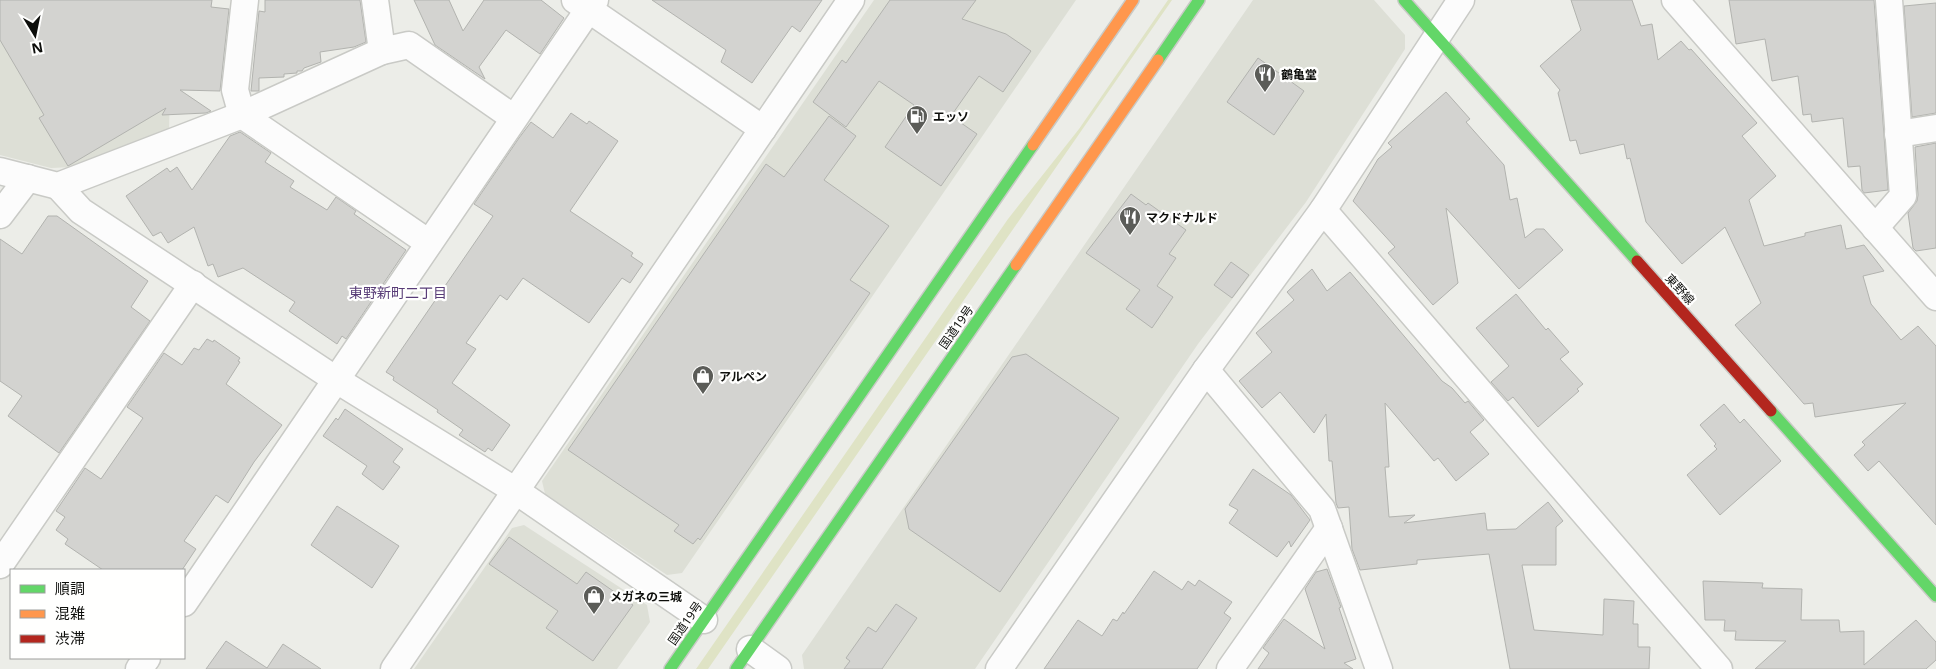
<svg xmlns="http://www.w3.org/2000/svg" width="1936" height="669" viewBox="0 0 1936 669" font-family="'Noto Sans','Noto Sans JP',sans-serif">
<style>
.built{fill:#dddfd6}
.green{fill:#dfe3c5}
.building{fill:#d3d3d0;stroke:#b2b3af}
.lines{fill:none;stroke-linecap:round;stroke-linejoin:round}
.street-casing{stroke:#c9cac6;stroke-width:29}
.fast-casing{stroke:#c9cac6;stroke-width:14}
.slow-casing{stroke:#c9cac6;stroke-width:14}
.jam-casing{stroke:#c9cac6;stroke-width:14}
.street{stroke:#fcfcfc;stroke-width:26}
.fast{stroke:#63d668;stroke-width:11}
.slow{stroke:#ff974d;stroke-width:11}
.jam{stroke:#b3261e;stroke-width:11}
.labels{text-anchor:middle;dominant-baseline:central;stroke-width:4.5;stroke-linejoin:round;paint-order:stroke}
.poi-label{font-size:12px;font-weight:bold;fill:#0d0e0b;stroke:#fffffe;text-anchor:start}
.street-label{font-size:12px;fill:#0d0e0b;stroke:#fffffe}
.neighbourhood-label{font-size:14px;fill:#583c77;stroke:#fffffe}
</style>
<rect width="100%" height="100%" fill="#ecede8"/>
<g class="built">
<polygon points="0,0 172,16 169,130 129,148 72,167 51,168 0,155"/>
<polygon points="874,0 1076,0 682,573 667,575 545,494 542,481"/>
<polygon points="1253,0 1374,0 1405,35 1405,49 1306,202 1198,344 975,669 804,669 802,655"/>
<polygon points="524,525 647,605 650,622 617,669 414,669 512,528"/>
</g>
<polygon class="green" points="1168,0 1172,0 708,669 696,669 1008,219 1079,129"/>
<g class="building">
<polygon points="0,0 212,0 211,7 229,9 220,91 180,90 211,111 206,113 162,115 166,108 68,166 39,118 44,115 0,40"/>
<polygon points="265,0 360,0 366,42 354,47 320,52 321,62 304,68 302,71 297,71 297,73 284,74 284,77 259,78 259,91 251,91 259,11 265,12"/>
<polygon points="414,0 449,0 463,31 484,0 541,0 564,18 540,54 506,30 479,67 485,79 435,45"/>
<polygon points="652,0 822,0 800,32 792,26 752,83 721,62 726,50"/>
<polygon points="890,0 976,0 962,19 1006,34 1031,51 1003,92 979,76 951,116 977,134 941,186 885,147 914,105 879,81 846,127 813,102 842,60 846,63"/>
<polygon points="1571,0 1632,0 1641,26 1652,24 1658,60 1681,41 1689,50 1691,49 1757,123 1742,136 1776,176 1749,200 1764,246 1805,236 1805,233 1841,225 1846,249 1864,245 1884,271 1863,276 1871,304 1901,340 1918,326 1936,346 1936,525 1879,461 1868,471 1854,455 1865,445 1862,442 1906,403 1815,417 1813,403 1804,404 1735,325 1761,303 1725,227 1682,264 1646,222 1630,158 1627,159 1624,144 1580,154 1576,140 1570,141 1558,93 1560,90 1540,66 1581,30"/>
<polygon points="1729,0 1874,0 1888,190 1864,193 1862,190 1860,166 1848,167 1843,118 1812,122 1811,114 1803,115 1798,76 1772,81 1765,39 1736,44"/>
<polygon points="1936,3 1936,113 1912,117 1904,6"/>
<polygon points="1258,58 1304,91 1274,135 1227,102"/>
<polygon points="1446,92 1470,119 1466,122 1504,165 1510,200 1517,198 1525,238 1536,229 1544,229 1563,250 1519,289 1446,208 1458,283 1433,305 1388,253 1395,247 1353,201 1378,159 1392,147 1388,143"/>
<polygon points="571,113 587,124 589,121 618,141 570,211 633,253 631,256 643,264 630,283 622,278 589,323 523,278 507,300 500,295 466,343 476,349 452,383 510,425 492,451 488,448 485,452 459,435 463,430 437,412 438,410 393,380 394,377 386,372 493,216 474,204 519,138 531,122 553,138"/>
<polygon points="829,116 856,136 824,180 889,226 850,280 870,293 700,540 698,538 693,544 674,531 679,525 568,450 766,164 784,177"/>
<polygon points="240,132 271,153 265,162 294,181 290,187 327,210 336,197 356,211 354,214 406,250 346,339 342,336 337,344 289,311 295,302 243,268 218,277 213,264 208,266 194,227 168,243 161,232 153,236 126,196 167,168 170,172 177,167 192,190 230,136"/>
<polygon points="1936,143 1936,248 1916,251 1913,248 1908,213 1917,201 1918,195 1915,147"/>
<polygon points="1131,194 1146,205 1148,203 1186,230 1169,254 1176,258 1157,286 1173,297 1152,328 1126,309 1140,290 1086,253"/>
<polygon points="48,216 57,216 148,281 131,307 150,321 59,453 8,416 22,396 0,381 0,239 22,254"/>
<polygon points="1231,262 1249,275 1232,298 1214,285"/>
<polygon points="1312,269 1327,291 1350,272 1442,381 1452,388 1465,403 1468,401 1484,420 1470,432 1489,454 1456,481 1438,458 1434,461 1385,403 1389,467 1385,467 1389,517 1415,515 1404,523 1485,513 1487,530 1516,529 1548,502 1563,521 1556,527 1556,565 1522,565 1534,630 1603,635 1604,599 1634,601 1633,624 1638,624 1638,647 1650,647 1649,669 1510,669 1489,554 1417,560 1417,564 1360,570 1352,549 1349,507 1338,508 1336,503 1332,461 1329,461 1326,414 1314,433 1280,392 1262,408 1239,381 1272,352 1256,333 1294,300 1287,292"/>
<polygon points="1516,294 1546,330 1548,328 1569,352 1560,359 1583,384 1577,389 1579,391 1538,427 1513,397 1508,401 1491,382 1509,366 1476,328"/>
<polygon points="207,339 213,342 214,340 240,358 238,361 240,362 226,384 282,425 254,462 228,503 216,495 184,541 196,549 182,570 103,570 65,544 68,539 56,530 65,517 56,511 85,468 101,479 143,418 127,407 164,353 182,365 194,348 199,350"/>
<polygon points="1026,354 1119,418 1000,592 909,529 905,509 1012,357"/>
<polygon points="1724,404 1740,423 1744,419 1781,461 1720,515 1687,475 1717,449 1714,446 1716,444 1700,425"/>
<polygon points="345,409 403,449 393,462 400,467 383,490 362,474 367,466 323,436 336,418 338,420"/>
<polygon points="1253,469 1291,495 1310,520 1291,547 1289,541 1277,557 1229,523 1238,510 1229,505"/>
<polygon points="337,506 399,546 372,588 311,545"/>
<polygon points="509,537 577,584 586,572 633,605 593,661 546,628 558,611 489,564"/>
<polygon points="1327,569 1341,607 1339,608 1356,659 1344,663 1353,669 1258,669 1269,653 1263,648 1284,619 1325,649 1305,589 1316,572"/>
<polygon points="1154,571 1182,590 1188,581 1195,586 1199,580 1232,602 1224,613 1231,618 1197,669 1044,669 1078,620 1102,636 1113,619 1117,621 1123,612 1124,614"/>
<polygon points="1703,581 1763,583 1762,588 1802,589 1801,620 1839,620 1840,632 1864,631 1864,665 1916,620 1936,642 1936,660 1926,669 1755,669 1786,641 1735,640 1736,631 1724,631 1725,620 1705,620"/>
<polygon points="896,604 917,618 882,669 844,669 850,661 846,658 868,627 876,632"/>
<polygon points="226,641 267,668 283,644 321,669 206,669"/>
</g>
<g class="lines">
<g class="street-casing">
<g id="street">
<polyline points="245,0 235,90 242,115 429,243"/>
<polyline points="375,0 382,51 409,45 514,118"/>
<polyline points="575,0 763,129"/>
<polyline points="1675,0 1936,297"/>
<polyline points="1898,134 1936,128"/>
<polyline points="0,171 58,186 242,115 382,51"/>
<polyline points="58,186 81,211 335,379 516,491 704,620"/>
<polyline points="1323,210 1719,669"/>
<polyline points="0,215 28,178"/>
<polyline points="1875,228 1903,196 1889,0"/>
<polyline points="1206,370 1322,509 1379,669"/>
<polyline points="0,565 193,284"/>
<polyline points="184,603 595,0"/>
<polyline points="750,649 778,669"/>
<polyline points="139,669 147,658"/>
<polyline points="394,669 851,0"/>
<polyline points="999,669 1206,370 1323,210 1461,0"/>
<polyline points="1230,669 1329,528"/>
</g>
</g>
<g class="fast-casing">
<g id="fast">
<polyline points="1404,0 1637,261"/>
<polyline points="1158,60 1199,0"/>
<polyline points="1771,411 1936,596"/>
<polyline points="670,669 1033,145"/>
<polyline points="736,669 1016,265"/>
</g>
</g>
<g class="slow-casing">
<g id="slow">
<polyline points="1033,145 1133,0"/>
<polyline points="1016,265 1158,60"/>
</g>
</g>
<g class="jam-casing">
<polyline id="jam" points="1637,261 1771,411"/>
</g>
<use href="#street" class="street"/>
<use href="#fast" class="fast"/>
<use href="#slow" class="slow"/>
<use href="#jam" class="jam"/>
</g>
<defs>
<g id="restaurant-pin" transform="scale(1.125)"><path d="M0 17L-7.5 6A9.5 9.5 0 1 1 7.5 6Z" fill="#5b5c58" stroke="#fffffe"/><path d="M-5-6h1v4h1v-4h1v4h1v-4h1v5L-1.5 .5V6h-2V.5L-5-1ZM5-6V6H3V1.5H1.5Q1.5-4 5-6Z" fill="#fff"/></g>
<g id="fuel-pin" transform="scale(1.125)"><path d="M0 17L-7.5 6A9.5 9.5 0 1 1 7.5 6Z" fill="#5b5c58" stroke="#fffffe"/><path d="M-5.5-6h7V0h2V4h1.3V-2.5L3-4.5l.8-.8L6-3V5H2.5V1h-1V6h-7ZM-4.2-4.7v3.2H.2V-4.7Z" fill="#fff"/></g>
<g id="shop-pin" transform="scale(1.125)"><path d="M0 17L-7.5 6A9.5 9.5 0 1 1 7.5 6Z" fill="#5b5c58" stroke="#fffffe"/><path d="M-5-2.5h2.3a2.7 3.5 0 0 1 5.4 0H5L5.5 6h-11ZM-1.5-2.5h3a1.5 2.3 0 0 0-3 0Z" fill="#fff"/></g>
</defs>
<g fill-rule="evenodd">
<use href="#restaurant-pin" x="1265" y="74"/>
<use href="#fuel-pin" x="917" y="116"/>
<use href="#restaurant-pin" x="1130" y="217"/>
<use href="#shop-pin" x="703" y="376"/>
<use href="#shop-pin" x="594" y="596"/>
</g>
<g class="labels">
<g class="poi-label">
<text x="1281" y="74">鶴亀堂</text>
<text x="933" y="116">エッソ</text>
<text x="1146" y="217">マクドナルド</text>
<text x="719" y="376">アルペン</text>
<text x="610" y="596">メガネの三城</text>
</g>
<g class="street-label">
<text transform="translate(1680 289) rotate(48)">東野線</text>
<text transform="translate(956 327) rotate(-55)">国道19号</text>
<text transform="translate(685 623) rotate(-55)">国道19号</text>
</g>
<g class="neighbourhood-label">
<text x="398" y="292">東野新町二丁目</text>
</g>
</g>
<rect x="10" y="569" width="175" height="90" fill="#fffffe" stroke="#9e9f9d"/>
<rect x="20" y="585" width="25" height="8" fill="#63d668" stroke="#9e9f9d"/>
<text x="55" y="594" font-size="15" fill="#0d0e0b">順調</text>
<rect x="20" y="610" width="25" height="8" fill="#ff974d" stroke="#9e9f9d"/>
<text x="55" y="619" font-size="15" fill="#0d0e0b">混雑</text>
<rect x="20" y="635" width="25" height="8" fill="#b3261e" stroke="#9e9f9d"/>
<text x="55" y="644" font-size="15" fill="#0d0e0b">渋滞</text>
<g transform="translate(35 35) rotate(170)" stroke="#fffffe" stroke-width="4" paint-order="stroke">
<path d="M0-4L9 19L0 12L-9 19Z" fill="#0d0e0b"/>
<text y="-8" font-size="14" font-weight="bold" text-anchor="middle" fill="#0d0e0b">N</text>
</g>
</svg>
